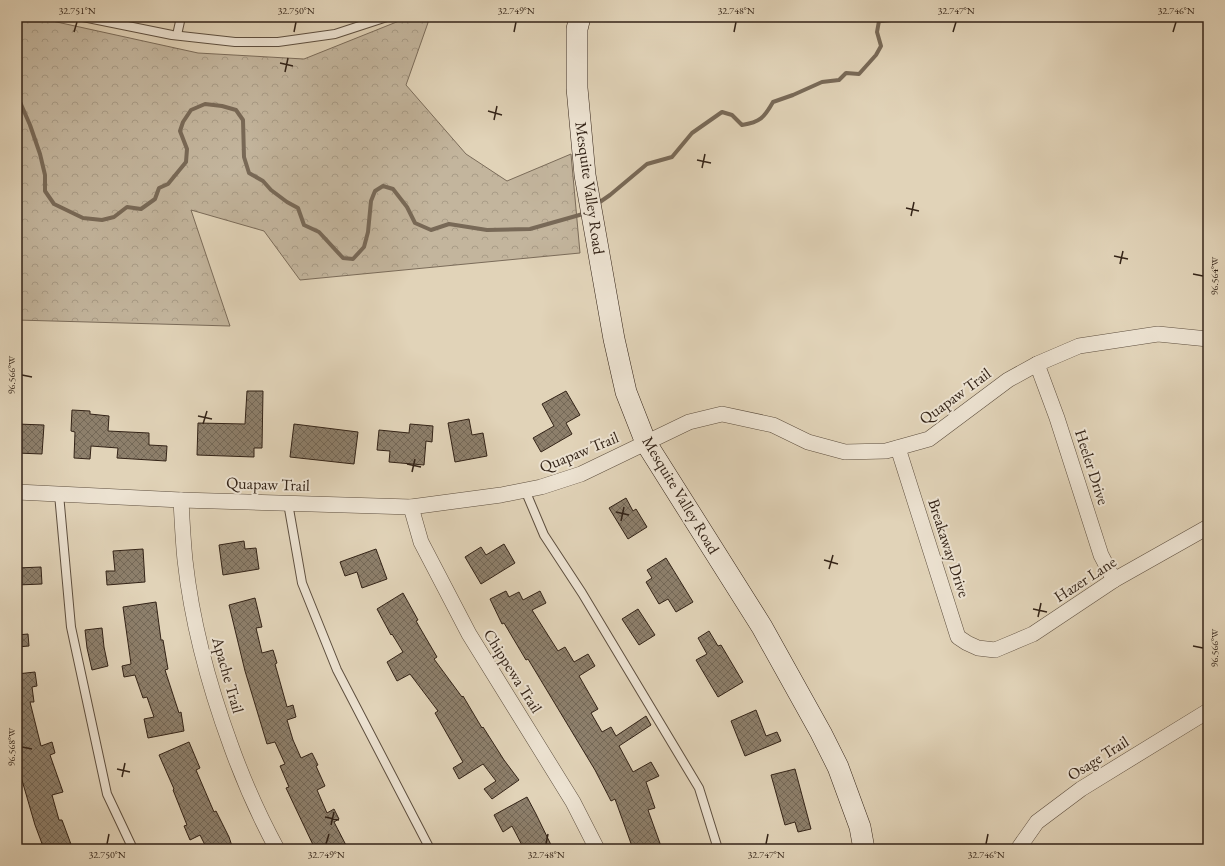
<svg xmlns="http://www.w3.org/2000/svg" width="1225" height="866" viewBox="0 0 1225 866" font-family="'EB Garamond',serif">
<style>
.forest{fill:url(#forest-crowns);stroke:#7b6c5a}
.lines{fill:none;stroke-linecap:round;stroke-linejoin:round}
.stream{stroke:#786957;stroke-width:4}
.building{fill:url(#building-cross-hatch);stroke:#332317}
.lane-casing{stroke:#5e4f3f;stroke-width:10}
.street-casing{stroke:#5e4f3f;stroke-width:16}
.secondary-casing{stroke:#332317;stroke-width:22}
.lane{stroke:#ece2d1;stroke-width:8}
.street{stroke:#ece2d1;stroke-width:15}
.secondary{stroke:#ece2d1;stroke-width:21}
.ticks{fill:none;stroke:#332317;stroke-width:1.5}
.labels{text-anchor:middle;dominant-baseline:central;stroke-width:4;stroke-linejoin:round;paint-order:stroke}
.street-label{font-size:16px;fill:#332317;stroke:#ece2d1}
.neatline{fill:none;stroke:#332317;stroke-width:1.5}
.ticks-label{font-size:10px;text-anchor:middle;fill:#332317}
</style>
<defs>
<pattern id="forest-crowns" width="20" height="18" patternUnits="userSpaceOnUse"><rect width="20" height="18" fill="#c3b59d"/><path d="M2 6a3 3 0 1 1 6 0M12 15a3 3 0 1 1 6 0" fill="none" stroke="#a89b86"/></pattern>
<pattern id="building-cross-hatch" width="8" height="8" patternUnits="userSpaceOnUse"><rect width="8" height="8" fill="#8d7f6b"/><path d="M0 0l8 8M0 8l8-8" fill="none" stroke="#746857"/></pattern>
</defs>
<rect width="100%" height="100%" fill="#e1d3b8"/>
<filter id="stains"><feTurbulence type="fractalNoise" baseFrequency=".005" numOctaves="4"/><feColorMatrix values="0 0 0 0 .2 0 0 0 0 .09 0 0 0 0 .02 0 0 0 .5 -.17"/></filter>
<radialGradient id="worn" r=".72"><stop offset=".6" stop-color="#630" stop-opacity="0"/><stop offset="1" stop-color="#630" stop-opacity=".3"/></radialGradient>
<polygon class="forest" points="17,17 34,17 198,53 304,59 409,17 430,17 406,85 466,154 507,181 571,154 580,253 300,280 264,231 191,210 230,326 17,320"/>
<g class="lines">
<g class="stream">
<polyline points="17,100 20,102 30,125 40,154 45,175 45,191 54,204 83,218 102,220 114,217 127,207 141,209 155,199 159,188 168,184 186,162 187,149 180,131 183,122 191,110 205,104 222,106 236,110 243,120 244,157 249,173 263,181 271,190 287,202 298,208 304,225 319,232 343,258 353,259 364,247 368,232 371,201 375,191 383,186 393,189 407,207 415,223 431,230 449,224 487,230 530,229 583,214 585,212"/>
<path d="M597 204 610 195 647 164 672 157 692 133 722 112 732 115 742 125C760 122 764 118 773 102L793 95 822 82 839 80 846 73 859 74 876 55 881 46 877 32 879 21 891 20 894 17"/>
</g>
</g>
<g class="building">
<polygon points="247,391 263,391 262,448 254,448 254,457 197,455 198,423 245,424"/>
<polygon points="566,391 580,415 566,423 572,434 541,452 533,438 554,426 542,404"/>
<polygon points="72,410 90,411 90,414 109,416 108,431 149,433 149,445 167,446 166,461 117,458 118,448 91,446 90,459 74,458 75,432 71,431"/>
<polygon points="469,419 472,435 483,433 487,456 455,462 448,423"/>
<polygon points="17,424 44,425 42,454 17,453"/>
<polygon points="294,424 358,432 354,464 290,457"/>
<polygon points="410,424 433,426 432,442 426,441 424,465 389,462 390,451 377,450 379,430 409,433"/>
<polygon points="626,498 633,511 636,509 647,527 628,539 609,508"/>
<polygon points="244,541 245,549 256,548 259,569 223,575 219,545"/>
<polygon points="504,544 515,563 481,584 465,557 481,547 486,555"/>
<polygon points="143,549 145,582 107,585 106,571 115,571 113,551"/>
<polygon points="376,549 387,579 362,588 357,572 345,576 340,562"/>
<polygon points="666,558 693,602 676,612 668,599 659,604 646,582 652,578 647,570"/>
<polygon points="41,567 42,584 17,585 17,568"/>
<polygon points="506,591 509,597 519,592 523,600 540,591 546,603 532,610 558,651 565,647 574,662 588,654 595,666 579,676 598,709 591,713 602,732 611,727 616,736 646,716 651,725 619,746 633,772 651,762 659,776 646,782 655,808 648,810 662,849 633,849 615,799 611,801 595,770 528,659 526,660 504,623 502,624 490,599"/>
<polygon points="403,593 418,620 416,621 437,657 434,659 462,697 463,696 482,728 483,727 504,760 519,780 492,799 484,789 496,781 483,764 459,779 453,768 463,762 435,713 438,711 410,674 397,681 387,662 403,652 392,634 391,635 377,609"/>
<polygon points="255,598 262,627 256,628 262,653 273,650 277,663 275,664 287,707 293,705 296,717 287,720 293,740 301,758 312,753 318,765 316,766 325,786 317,790 327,813 334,809 339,819 334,822 348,849 315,849 286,788 289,787 280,766 285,764 275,742 267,744 245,671 229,605"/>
<polygon points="156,602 161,640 163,640 168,669 165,670 179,713 181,712 184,731 148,738 144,719 154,717 147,697 143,698 135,675 124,677 122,666 131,664 123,607"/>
<polygon points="638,609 655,635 639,645 622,619"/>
<polygon points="102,628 104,647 108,666 92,670 87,648 85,630"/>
<polygon points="709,631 718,646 721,645 743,682 718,697 696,660 707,654 698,638"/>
<polygon points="28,634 29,646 17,647 17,635"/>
<polygon points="35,672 37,686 32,687 34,702 30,702 41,746 52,742 55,753 50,755 63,792 52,795 59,820 62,820 72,847 66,849 44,849 35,825 17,763 17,674"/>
<polygon points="756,710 766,736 777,732 781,741 745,756 731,721"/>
<polygon points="189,742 200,768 196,770 214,812 216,811 229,837 233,849 207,849 200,835 190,840 184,826 187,825 173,790 174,789 159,755"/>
<polygon points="795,769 811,829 798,832 795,822 785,825 771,775"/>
<polygon points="527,797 536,814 553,849 524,849 512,826 503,832 494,815"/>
</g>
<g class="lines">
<g class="lane-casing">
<g id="lane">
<polyline points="83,17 172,35 235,42 278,42 335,34 387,17"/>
<polyline points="177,35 181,17"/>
<polyline points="525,490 544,535 582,593 699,788 718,849"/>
<polyline points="59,494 71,627 107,794 133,849"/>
<polyline points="288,503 302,583 337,670 430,849"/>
</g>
</g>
<g class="street-casing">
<g id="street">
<polyline points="1037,364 1057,418 1101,555 1114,580"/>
<polyline points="898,448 958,637 967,643 978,648 995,650 1033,634 1114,580 1208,527"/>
<polyline points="17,492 181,500 411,507 501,495 541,487 581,474 689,422 722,414 773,425 808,442 845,452 886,451 929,439 1008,380 1037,364 1079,346 1158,334 1208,339"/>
<path d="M181 500C182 520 183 540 185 560 192 624 209 686 231 746 244 782 259 816 277 849"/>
<polyline points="411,507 421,542 469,634 573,802 597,849"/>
<polyline points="1018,849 1037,822 1081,789 1208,711"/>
</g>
</g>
<g class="secondary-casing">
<polyline id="secondary" points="580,17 577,29 577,88 585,175 614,339 626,392 646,443 762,627 821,733 838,767 860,827 864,849"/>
</g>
<use href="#lane" class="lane"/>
<use href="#street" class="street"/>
<use href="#secondary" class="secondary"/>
</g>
<path class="ticks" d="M74 32 77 22M294 32 296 22M514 32 516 22M734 32 736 22M953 32 956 22M1173 32 1176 22M280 63 293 66M285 72 288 58M488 111 502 115M494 120 497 106M697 160 711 163M702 168 705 154M906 208 919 211M911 216 914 202M1114 256 1128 259M1120 264 1123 251M1193 274 1203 276M22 375 32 377M198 416 212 419M203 424 207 411M407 464 421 467M412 472 415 459M616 512 629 515M621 521 624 507M824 560 838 564M829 569 833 555M1033 609 1047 612M1038 617 1041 603M1193 646 1203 648M22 747 32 749M117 769 130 772M122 777 125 763M325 817 339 820M331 825 334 812M107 844 109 834M326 844 329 834M546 844 548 834M766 844 768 834M986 844 988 834"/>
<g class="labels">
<g class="street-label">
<text transform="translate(590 188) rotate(82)">Mesquite Valley Road</text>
<text transform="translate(955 396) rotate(-36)">Quapaw Trail</text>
<text transform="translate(579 452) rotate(-22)">Quapaw Trail</text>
<text transform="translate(1092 467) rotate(72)">Heeler Drive</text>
<text transform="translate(268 484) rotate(2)">Quapaw Trail</text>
<text transform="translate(681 495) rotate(59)">Mesquite Valley Road</text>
<text transform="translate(949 548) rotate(72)">Breakaway Drive</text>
<text transform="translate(1085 579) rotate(-33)">Hazer Lane</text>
<text transform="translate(513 671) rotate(58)">Chippewa Trail</text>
<text transform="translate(228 675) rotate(74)">Apache Trail</text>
<text transform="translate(1098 758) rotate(-32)">Osage Trail</text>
</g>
</g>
<rect width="1225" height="866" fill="none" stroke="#e1d3b8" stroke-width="44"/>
<rect x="22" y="22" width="1181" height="822" class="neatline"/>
<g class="ticks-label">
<text x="77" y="14">32.751°N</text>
<text x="296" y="14">32.750°N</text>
<text x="516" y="14">32.749°N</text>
<text x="736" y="14">32.748°N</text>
<text x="956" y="14">32.747°N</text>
<text x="1176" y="14">32.746°N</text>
<text transform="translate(1214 276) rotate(-90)" y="4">96.564°W</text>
<text transform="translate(11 375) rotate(-90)" y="4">96.566°W</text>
<text transform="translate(1214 648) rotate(-90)" y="4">96.566°W</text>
<text transform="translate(11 747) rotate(-90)" y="4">96.568°W</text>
<text x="107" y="858">32.750°N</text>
<text x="326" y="858">32.749°N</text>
<text x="546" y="858">32.748°N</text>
<text x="766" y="858">32.747°N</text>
<text x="986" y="858">32.746°N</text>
</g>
<rect width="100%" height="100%" filter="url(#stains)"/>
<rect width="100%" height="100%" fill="url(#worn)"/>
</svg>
